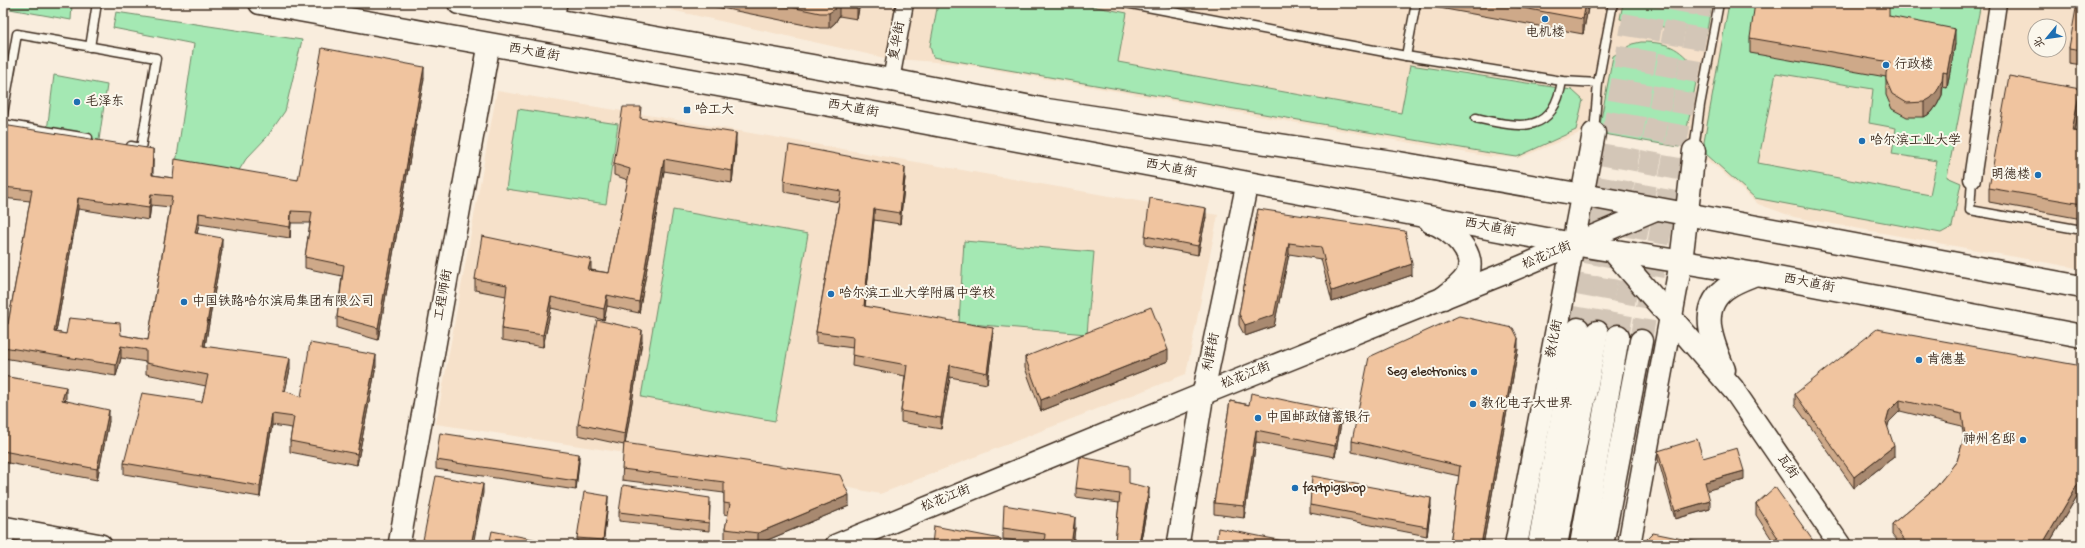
<svg xmlns="http://www.w3.org/2000/svg" width="2085" height="548" viewBox="0 0 2085 548" font-family="'Gochi Hand','LXGW WenKai TC',sans-serif">
<style>
.built{fill:#f6e1ca;fill-rule:evenodd}
.green{fill:#a4e8b3;stroke:#708968;fill-rule:evenodd}
.lines{fill:none;stroke-linecap:round;stroke-linejoin:round}
.trunk-tunnel{stroke:#d3c6b7;stroke-width:22;stroke-dasharray:22 11;stroke-linecap:butt}
.service-casing{stroke:#3b2a1e;stroke-width:11}
.minor-casing{stroke:#3b2a1e;stroke-width:19}
.tertiary-casing{stroke:#3b2a1e;stroke-width:24}
.primary-casing{stroke:#3b2a1e;stroke-width:25}
.trunk-casing{stroke:#3b2a1e;stroke-width:25}
.service{stroke:#fbf7ec;stroke-width:8}
.minor{stroke:#fbf7ec;stroke-width:16}
.tertiary{stroke:#fbf7ec;stroke-width:21}
.primary{stroke:#fbf7ec;stroke-width:22}
.trunk{stroke:#fbf7ec;stroke-width:22}
.wall{fill:#cea989;stroke:#3b2a1e;fill-rule:evenodd}
.shaded-wall{fill:#a8896f;stroke:#3b2a1e}
.building{fill:#f0c49f;stroke:#3b2a1e;fill-rule:evenodd}
.poi-dot{fill:#1f6fb2;stroke:#fbf7ec;stroke-width:1.5}
.labels{text-anchor:middle;dominant-baseline:central;stroke-width:4;stroke-linejoin:round;paint-order:stroke}
.poi-label{font-size:13px;fill:#3b2a1e;stroke:#fbf7ec;text-anchor:start}
.street-label{font-size:13px;fill:#3b2a1e;stroke:#fbf7ec}
</style>
<rect width="100%" height="100%" fill="#f9eddd"/>
<filter id="ink" filterUnits="userSpaceOnUse"><feTurbulence type="fractalNoise" baseFrequency=".025" numOctaves="2"/><feDisplacementMap in="SourceGraphic" scale="8" xChannelSelector="R" yChannelSelector="G"/><feConvolveMatrix kernelMatrix="1 2 1 2 8 2 1 2 1" color-interpolation-filters="sRGB"/></filter>
<g filter="url(#ink)">
<g class="built">
<path d="M640 3H2082V269L1794 217 1758 204 1719 169 1694 151 1679 147 1598 133H1580L1520 158 1491 157 961 64 885 58ZM2035 26H2059V50H2035Z"/>
<polygon points="497,91 660,117 1218,215 1186,374 880,494 840,486 436,424"/>
</g>
<g class="green">
<polygon points="11,3 72,4 71,20 10,9"/>
<polygon points="938,3 1076,3 1127,13 1118,62 1401,113 1410,65 1572,90 1583,100 1576,130 1517,157 1490,153 933,57 930,46"/>
<polygon points="1623,3 1712,3 1706,35 1620,19"/>
<path d="M1729 3H1981L1947 177 1961 183 1952 227 1941 233 1755 198 1706 154 1704 142ZM1776 73 1873 89 1869 123 1896 128 1892 154 1937 161 1930 195 1758 163Z"/>
<polygon points="116,12 302,40 285,111 267,137 246,159 238,172 175,170 194,44 113,28"/>
<path d="M1641 42C1671 42 1681 49 1698 72L1684 144 1679 147 1604 134 1599 130 1613 56 1632 44Z"/>
<polygon points="54,75 107,85 99,140 47,131"/>
<polygon points="518,109 618,124 606,204 506,189"/>
<polygon points="673,210 808,234 775,421 641,397"/>
<polygon points="964,241 1094,252 1087,334 959,323"/>
</g>
<g class="lines">
<g class="trunk-tunnel">
<polyline points="1578,329 1636,3"/>
<polyline points="1597,332 1655,3"/>
<polyline points="1618,336 1679,3"/>
<polyline points="1641,341 1701,3"/>
</g>
<g class="service-casing">
<g id="service">
<polyline points="1126,3 1406,56"/>
<polyline points="1416,3 1406,56 1562,81 1598,83"/>
<polyline points="90,47 97,3"/>
<polyline points="3,114 17,34 156,58 141,148 131,146"/>
<path d="M1476 118C1518 127 1553 137 1562 81"/>
<polyline points="3,124 88,138"/>
<polyline points="1594,133 1598,83 1613,3"/>
<polyline points="1694,150 1700,105 1719,3"/>
<polyline points="1972,179 1970,210 2082,230"/>
</g>
</g>
<g class="minor-casing">
<g id="minor">
<polyline points="891,80 905,3"/>
<polyline points="1972,179 1998,3"/>
<polyline points="4,545 7,527"/>
</g>
</g>
<g class="tertiary-casing">
<g id="tertiary">
<polyline points="553,19 556,3"/>
<polyline points="1733,389 1840,545"/>
<polyline points="3,527 101,545"/>
<polyline points="399,545 489,45"/>
<polyline points="836,545 1203,394 1508,272 1657,209"/>
<polyline points="1178,545 1203,394 1247,184"/>
</g>
</g>
<g class="primary-casing">
<g id="primary">
<polyline points="260,3 847,108 1573,244 1756,274 2082,336"/>
<polyline points="459,3 891,80 1047,110 1399,163 1583,195 2082,287"/>
<path d="M1431 222C1450 228 1480 255 1466 277 1460 286 1451 292 1443 298"/>
<polyline points="1613,251 1733,389"/>
<path d="M1724 370C1714 345 1697 310 1725 289 1734 282 1746 278 1756 274"/>
</g>
</g>
<g class="trunk-casing">
<g id="trunk">
<polyline points="1516,545 1594,133"/>
<polyline points="1539,545 1578,329"/>
<polyline points="1556,545 1597,332"/>
<polyline points="1581,545 1618,336"/>
<polyline points="1602,545 1641,341"/>
<polyline points="1629,545 1681,262 1694,151"/>
</g>
</g>
<use href="#service" class="service"/>
<use href="#minor" class="minor"/>
<use href="#tertiary" class="tertiary"/>
<use href="#primary" class="primary"/>
<use href="#trunk" class="trunk"/>
</g>
<g class="wall">
<polygon points="697,3 860,3 857,19 839,16 835,23 829,28 820,28"/>
<polygon points="1423,3 1589,3 1583,34 1423,5"/>
<polygon points="2082,3 2082,65 2069,63 2069,48"/>
<polygon points="1889,16 1955,44 1947,88 1943,87 1942,95 1937,105 1931,113 1924,117 1907,117 1892,109 1886,95 1886,77 1750,53 1750,38"/>
<path d="M424 78 378 340 337 328V317L342 276 305 268V257L310 223H291L290 238 199 224 197 234 222 249 205 346 290 369 285 391 301 397 376 366 357 465 290 452V441L292 428 272 425 260 497 124 474V463L202 402 206 386 146 374V362L121 358 116 376 3 358V324H8L30 201 3 198V125L153 160V175L173 178 298 180ZM151 205 170 207 148 340 121 335 66 334 56 332 78 209 149 220Z"/>
<polygon points="2080,104 2075,131 2082,132 2082,219 1989,202 1989,188"/>
<polygon points="641,118 736,145 732,183 664,171 639,313 607,306 604,320 551,308 543,347 502,340 502,329 506,296 475,290 475,279 591,270 609,273 628,180 614,175 614,164"/>
<polygon points="905,178 900,224 874,220 865,306 993,339 987,384 950,377 941,429 901,422 901,411 905,376 852,366 853,348 816,343 816,332 839,202 784,192 784,181"/>
<polygon points="1258,209 1412,275 1332,302 1321,259 1289,254 1274,326 1245,336 1239,325 1239,314"/>
<polygon points="1206,217 1198,255 1145,245 1145,236"/>
<polygon points="642,341 625,444 849,506 758,544 725,540 725,529 728,515 724,514 724,493 622,480 624,445 578,435 578,424"/>
<polygon points="1518,349 1483,545 1450,545 1459,476 1352,452 1352,441"/>
<polygon points="1025,357 1168,361 1041,411 1025,368"/>
<polygon points="2082,366 2082,488 2048,545 1900,545 1892,535 1892,524 1936,487 1957,461 1964,439 1962,426 1900,411 1889,422 1887,428 1894,457 1854,488 1795,405 1795,394"/>
<polygon points="3,376 66,398 65,400 109,421 97,480 3,462"/>
<polygon points="1230,401 1341,423 1335,457 1256,442 1244,518 1214,514 1214,503"/>
<polygon points="1658,451 1703,458 1744,480 1707,490 1710,509 1675,519 1658,459"/>
<polygon points="436,460 579,462 576,490 436,469"/>
<polygon points="1129,483 1149,497 1140,545 1115,545 1119,503 1076,497 1076,488"/>
<polygon points="608,502 603,545 589,545 577,544 577,538"/>
<polygon points="1756,504 1816,545 1769,545 1769,543 1773,541 1756,515"/>
<polygon points="1310,505 1431,506 1427,536 1310,513"/>
<polygon points="710,506 709,531 619,521 619,512"/>
<polygon points="1003,528 1075,528 1073,545 1042,545 1003,539"/>
</g>
<g class="shaded-wall">
<polygon points="838,3 839,3 839,16 835,23 829,28 829,13"/>
<polygon points="857,3 860,3 857,19"/>
<polygon points="1586,3 1589,3 1583,34 1583,19"/>
<polygon points="1955,29 1955,44 1947,88 1947,73"/>
<polygon points="424,67 424,78 378,340 378,328"/>
<polygon points="1943,72 1942,95 1937,105 1931,113 1924,117 1924,102"/>
<polygon points="2080,89 2080,104 2072,146 2072,131"/>
<polygon points="736,133 736,145 732,183 732,171"/>
<polygon points="153,149 153,160 152,187 152,175"/>
<polygon points="664,159 664,171 639,313 639,302"/>
<polygon points="905,167 905,178 900,224 900,213"/>
<polygon points="151,194 151,205 149,220 149,208"/>
<polygon points="78,198 78,209 54,343 54,332"/>
<polygon points="1206,208 1206,217 1198,255 1198,246"/>
<polygon points="874,209 874,220 864,317 864,306"/>
<polygon points="291,211 291,223 290,238 290,227"/>
<polygon points="199,213 199,224 195,244 195,233"/>
<polygon points="222,238 222,249 203,357 203,346"/>
<polygon points="1289,243 1289,254 1274,326 1245,336 1245,325"/>
<polygon points="591,259 591,271 588,270"/>
<polygon points="1412,264 1412,275 1332,302 1332,291"/>
<polygon points="607,295 607,306 604,320 604,309"/>
<polygon points="551,297 551,308 543,347 543,335"/>
<polygon points="993,328 993,339 987,384 987,373"/>
<polygon points="642,330 642,341 625,445 625,434"/>
<polygon points="1518,338 1518,349 1483,545 1481,545"/>
<polygon points="121,346 121,358 116,376 116,365"/>
<polygon points="1168,350 1168,361 1041,411 1041,400"/>
<polygon points="376,355 376,366 357,465 357,454"/>
<polygon points="290,358 290,369 283,401 283,390"/>
<polygon points="950,365 950,377 941,429 941,418"/>
<polygon points="66,387 66,398 62,411 62,400"/>
<polygon points="1900,400 1900,411 1889,422 1886,434 1886,422 1889,411"/>
<polygon points="109,410 109,421 97,480 97,469"/>
<polygon points="1341,412 1341,423 1335,457 1335,446"/>
<polygon points="272,414 272,425 260,497 260,486"/>
<polygon points="1256,430 1256,442 1244,518 1244,506"/>
<polygon points="1894,446 1894,457 1854,488 1854,477"/>
<polygon points="579,454 579,462 576,490 576,481"/>
<polygon points="1744,471 1744,480 1705,491 1705,482"/>
<polygon points="2082,477 2082,488 2048,545 2042,545"/>
<polygon points="483,484 483,493 473,545 471,545"/>
<polygon points="1149,488 1149,497 1140,545 1139,545"/>
<polygon points="849,495 849,506 758,544 758,533"/>
<polygon points="608,496 608,502 603,545 603,540"/>
<polygon points="1431,498 1431,506 1427,536 1427,527"/>
<polygon points="1710,501 1710,509 1675,519 1675,511"/>
<polygon points="1075,517 1075,528 1073,545 1071,545"/>
</g>
<g class="building">
<polygon points="771,3 838,3 835,9 829,13 820,13"/>
<polygon points="1496,3 1586,3 1583,19"/>
<polygon points="1755,3 1889,3 1889,16 1955,29 1947,73 1943,72 1942,80 1937,91 1931,98 1924,102 1907,103 1892,94 1886,80 1886,73 1890,62 1750,38"/>
<polygon points="2077,3 2082,3 2082,50 2069,48"/>
<path d="M322 48 424 67 378 328 337 317 344 265 305 257 312 212 291 211 290 227 199 213 195 233 222 238 203 346 290 358 283 390 301 397 310 343 376 355 357 454 290 441 294 417 272 414 260 486 124 463 142 393 202 402 208 375 146 363V350L121 346 116 365 3 347V324H8L32 190 3 187V125L153 149 152 175 173 178 175 159 298 180ZM151 194 172 196 148 340 121 335 120 323 69 318 66 334 54 332 78 198 149 208Z"/>
<polygon points="2009,76 2080,89 2072,131 2082,132 2082,204 1989,188"/>
<polygon points="623,107 641,107 640,118 736,133 732,171 664,159 639,302 607,295 604,309 551,297 543,335 502,329 507,285 475,279 482,236 591,259 588,270 609,273 630,169 614,164"/>
<polygon points="789,145 905,167 900,213 874,209 864,306 993,328 987,373 950,365 941,418 901,411 907,365 852,355 853,337 816,332 841,191 784,181"/>
<polygon points="1150,198 1206,208 1198,246 1145,236"/>
<polygon points="1258,209 1405,231 1412,264 1332,291 1321,247 1289,243 1274,315 1245,325 1239,314"/>
<polygon points="1151,307 1168,350 1041,400 1025,357"/>
<polygon points="1459,316 1513,328 1518,338 1481,545 1450,545 1460,466 1352,441 1369,357"/>
<polygon points="597,320 642,330 625,434 578,424"/>
<polygon points="1877,329 2082,366 2082,477 2042,545 1908,545 1892,524 1936,487 1957,461 1965,435 1962,414 1900,400 1889,411 1886,422 1894,446 1854,477 1795,394"/>
<polygon points="3,376 66,387 62,400 109,410 97,469 3,451"/>
<polygon points="1251,393 1341,412 1335,446 1256,430 1244,506 1214,503 1230,401 1249,405"/>
<polygon points="440,433 579,454 576,481 436,460"/>
<polygon points="1697,439 1703,458 1737,448 1744,471 1705,482 1710,501 1675,511 1658,451"/>
<polygon points="624,443 840,475 849,495 758,533 725,529 730,504 724,503 724,482 622,469"/>
<polygon points="1080,457 1129,466 1129,483 1149,488 1139,543 1115,541 1120,494 1076,488"/>
<polygon points="436,476 483,484 471,545 422,545"/>
<polygon points="1312,476 1431,498 1427,527 1310,505"/>
<polygon points="623,485 710,498 709,523 619,512"/>
<polygon points="1775,487 1816,545 1771,545 1769,543 1778,538 1756,504"/>
<polygon points="584,492 608,496 603,540 577,538"/>
<polygon points="1004,505 1075,517 1071,545 1044,545 1045,534 1003,528"/>
<polygon points="934,526 1001,539 1000,545 932,545"/>
<polygon points="1218,528 1304,545 1216,545"/>
<polygon points="492,531 563,545 489,545"/>
<polygon points="1653,533 1712,545 1643,545 1644,542"/>
<polygon points="910,539 912,545 892,545"/>
</g>
</g>
<g class="poi-dot">
<circle cx="1545" cy="19" r="4"/>
<circle cx="1886" cy="65" r="4"/>
<circle cx="77" cy="102" r="4"/>
<rect x="683" y="106" width="8" height="8" rx="2"/>
<circle cx="1862" cy="141" r="4"/>
<circle cx="2038" cy="175" r="4"/>
<circle cx="831" cy="294" r="4"/>
<circle cx="184" cy="302" r="4"/>
<circle cx="1919" cy="360" r="4"/>
<circle cx="1474" cy="372" r="4"/>
<circle cx="1473" cy="404" r="4"/>
<circle cx="1258" cy="418" r="4"/>
<circle cx="2023" cy="440" r="4"/>
<circle cx="1295" cy="488" r="4"/>
</g>
<g class="labels">
<g class="poi-label">
<text x="1545" y="33" text-anchor="middle">电机楼</text>
<text x="1894" y="65">行政楼</text>
<text x="85" y="102">毛泽东</text>
<text x="695" y="110">哈工大</text>
<text x="1870" y="141">哈尔滨工业大学</text>
<text x="2030" y="175" text-anchor="end">明德楼</text>
<text x="839" y="294">哈尔滨工业大学附属中学校</text>
<text x="192" y="302">中国铁路哈尔滨局集团有限公司</text>
<text x="1927" y="360">肯德基</text>
<text x="1466" y="372" text-anchor="end">Seg electronics</text>
<text x="1481" y="404">教化电子大世界</text>
<text x="1266" y="418">中国邮政储蓄银行</text>
<text x="2015" y="440" text-anchor="end">神州名邸</text>
<text x="1303" y="488">fartpigshop</text>
</g>
<g class="street-label">
<text transform="translate(898 41) rotate(-80)">复华街</text>
<text transform="translate(534 53) rotate(10)">西大直街</text>
<text transform="translate(853 109) rotate(10)">西大直街</text>
<text transform="translate(1171 169) rotate(11)">西大直街</text>
<text transform="translate(1490 228) rotate(11)">西大直街</text>
<text transform="translate(1547 256) rotate(-23)">松花江街</text>
<text transform="translate(1809 284) rotate(11)">西大直街</text>
<text transform="translate(444 295) rotate(-80)">工程师街</text>
<text transform="translate(1555 339) rotate(-79)">教化街</text>
<text transform="translate(1212 352) rotate(-78)">利群街</text>
<text transform="translate(1246 376) rotate(-22)">松花江街</text>
<text transform="translate(1787 467) rotate(55)">瓦街</text>
<text transform="translate(946 499) rotate(-22)">松花江街</text>
</g>
</g>
<rect width="2085" height="548" fill="none" stroke="#fbf7ec" stroke-width="16"/>
<rect x="8" y="8" width="2069" height="532" fill="none" stroke="#3b2a1e" stroke-width="1.5" filter="url(#ink)"/>
<g transform="translate(2047 38) rotate(241)"><circle r="19" fill="#fbf7ec" stroke="#aea59a"/>
<path d="M0-3L7 15L0 10L-7 15Z" fill="#1f6fb2"/>
<text y="-6" font-size="11" font-weight="bold" text-anchor="middle" fill="#3b2a1e">北</text>
</g>
</svg>
